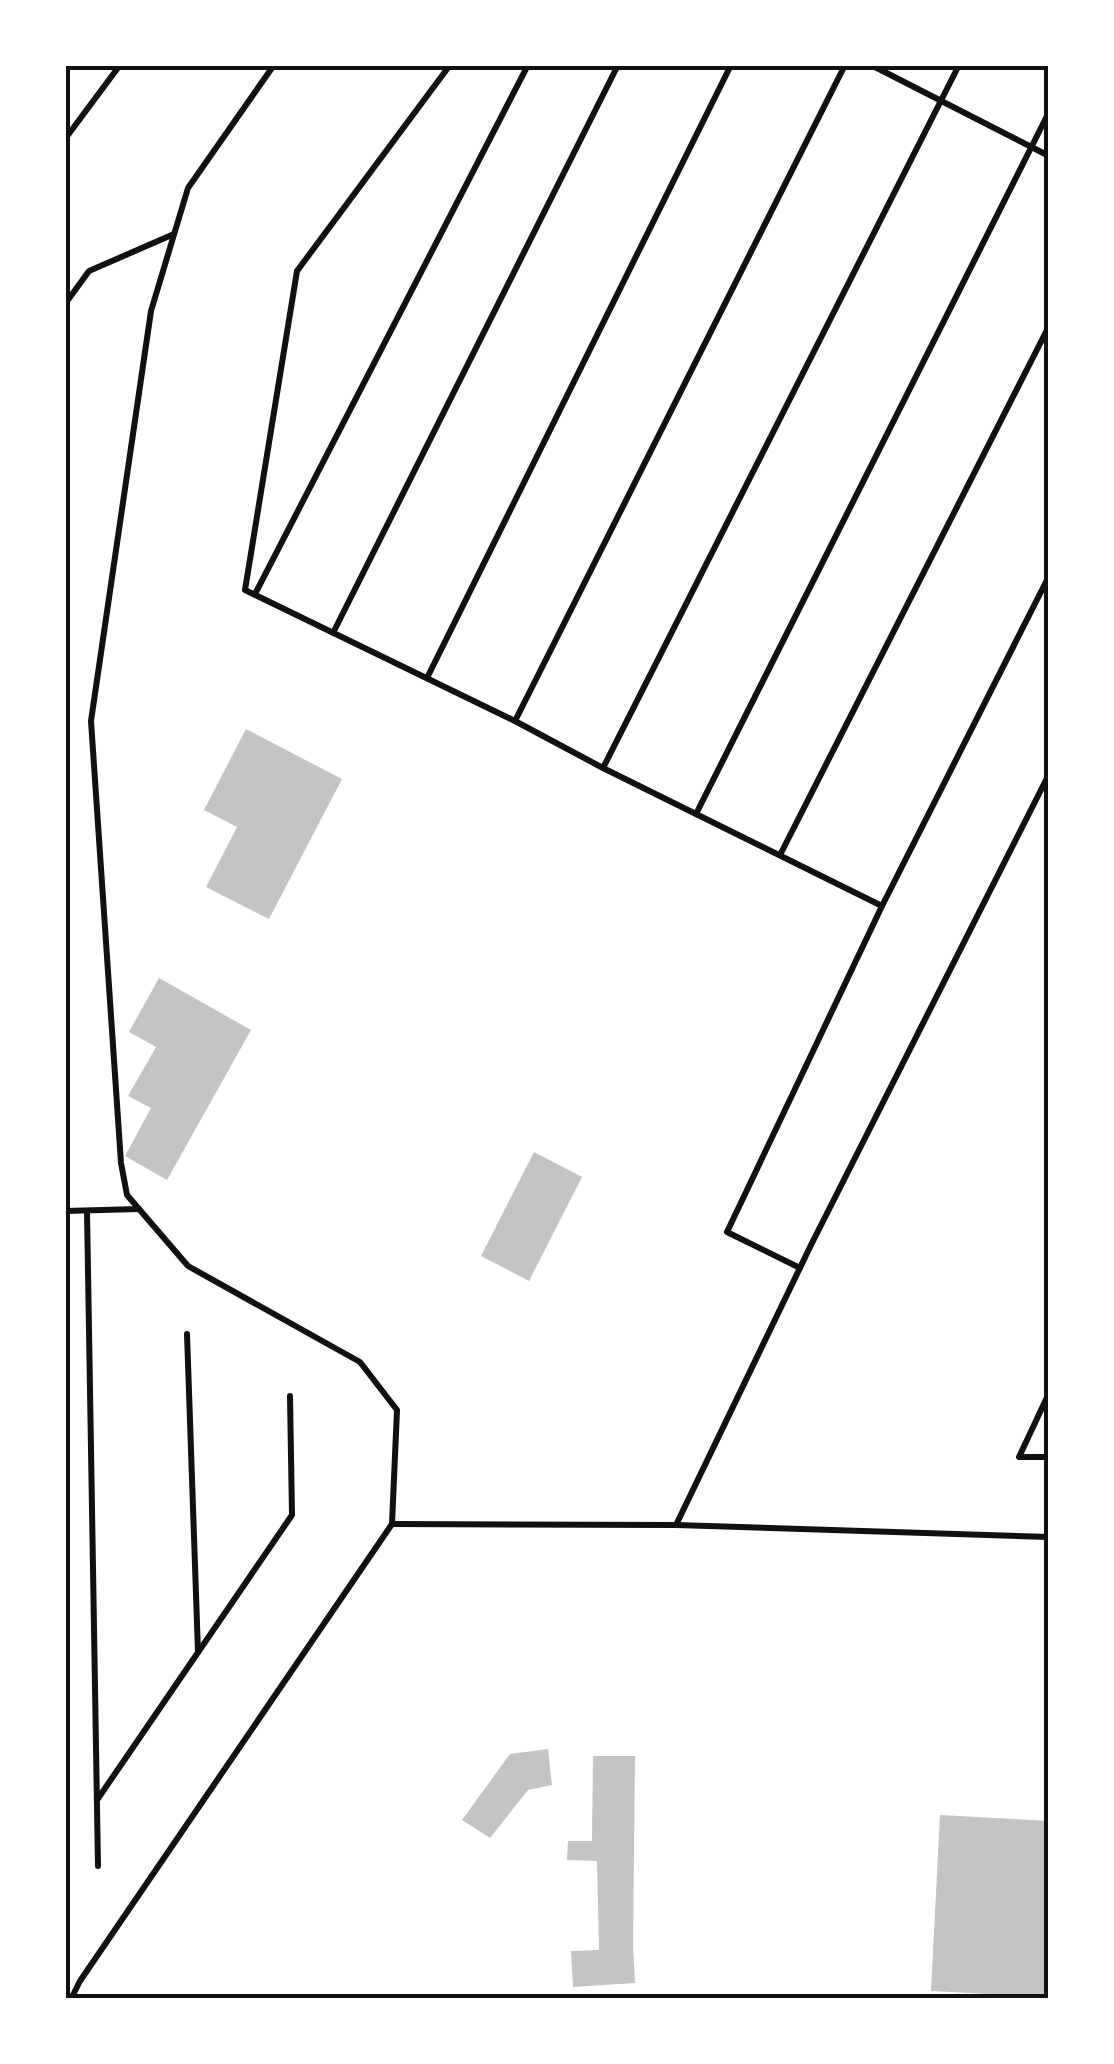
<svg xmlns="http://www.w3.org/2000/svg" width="1114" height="2064" font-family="Lato,sans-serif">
<rect width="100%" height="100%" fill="#fff"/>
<g fill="#c4c4c4">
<path d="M 246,729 L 342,779 L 269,919 L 206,887 L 237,827 L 204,810 Z"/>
<path d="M 159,978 L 251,1030 L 167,1180 L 125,1156 L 151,1108 L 128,1096 L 156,1047 L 129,1032 Z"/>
<path d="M 534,1152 L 582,1177 L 529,1281 L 481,1256 Z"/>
<path d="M 548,1749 L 552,1785 L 528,1790 L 490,1838 L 462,1820 L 510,1754 Z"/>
<path d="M 593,1756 L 635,1756 L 633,1948 L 635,1983 L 573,1987 L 571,1951 L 599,1950 L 597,1861 L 567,1860 L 568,1841 L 592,1841 Z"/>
<path d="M 940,1815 L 1049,1821 L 1049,1997 L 931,1991 Z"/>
</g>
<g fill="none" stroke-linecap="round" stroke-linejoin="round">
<g stroke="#111" stroke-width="6">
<path d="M 450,65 L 297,271 L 245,590 L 515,721 L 603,768 L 882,906"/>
<path d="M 871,65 L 1049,156"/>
<path d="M 65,139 L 120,65"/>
<path d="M 65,304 L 89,271 L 174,234"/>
<path d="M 255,594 L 528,65"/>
<path d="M 333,633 L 618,65"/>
<path d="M 427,678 L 731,65"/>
<path d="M 515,721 L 845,65"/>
<path d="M 603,768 L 959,65"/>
<path d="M 696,814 L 1049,112"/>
<path d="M 780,855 L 1049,326"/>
<path d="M 65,1211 L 139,1209"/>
<path d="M 87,1211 L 98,1866"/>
<path d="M 800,1268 L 727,1232 L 882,906 L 1049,576"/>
<path d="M 187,1334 L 198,1652"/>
<path d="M 1049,1393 L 1019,1457 L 1049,1457"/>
<path d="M 392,1524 L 676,1525 L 1049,1537"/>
<path d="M 676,1525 L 811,1245 L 1049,774"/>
<path d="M 97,1800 L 292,1515 L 290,1396"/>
<path d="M 71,1999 L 80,1981 L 392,1524 L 397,1410 L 360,1362 L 188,1266 L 127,1195 L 121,1163 L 91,721 L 151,311 L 188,188 L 274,65"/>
</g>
</g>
<rect width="1114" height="2064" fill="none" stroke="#ffffff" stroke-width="135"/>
<rect x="68" y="68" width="978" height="1928" fill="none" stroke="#111" stroke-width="4"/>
</svg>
